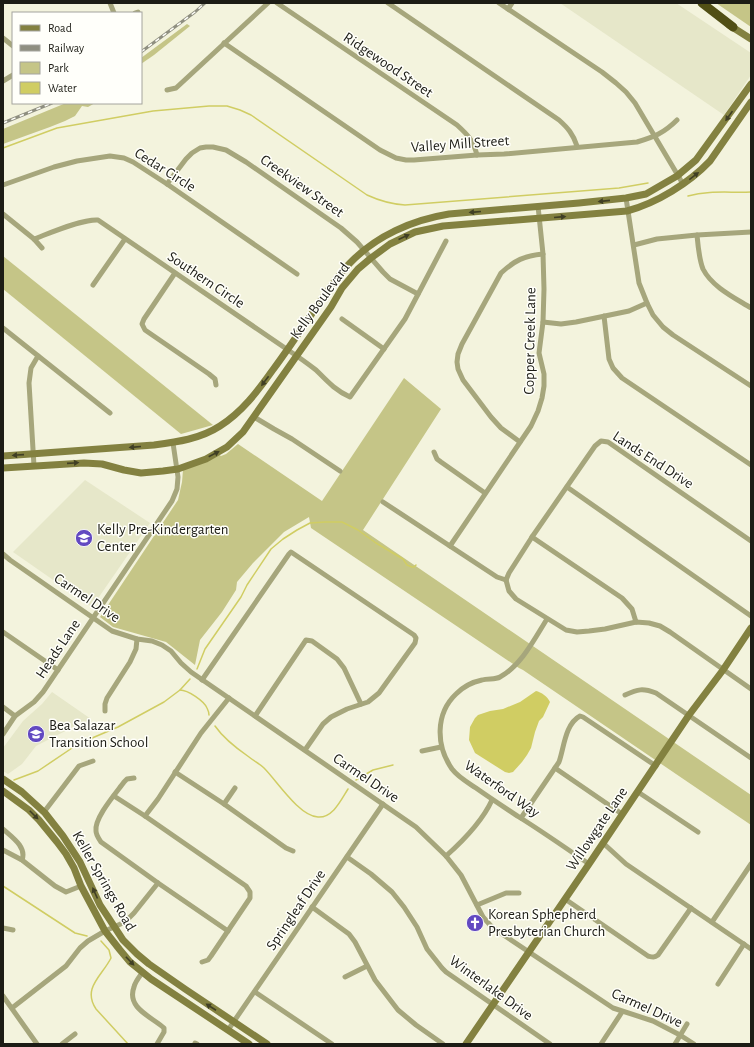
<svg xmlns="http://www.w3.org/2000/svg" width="754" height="1047" font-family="'Alegreya Sans',sans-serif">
<rect width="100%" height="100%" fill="#f3f3dd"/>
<g fill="#e6e7c9">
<path d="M 560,3 L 676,3 L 751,53 L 751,75 L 724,115 Z"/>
<path d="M 85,480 L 150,523 L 92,607 L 13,552 Z"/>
<path d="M 52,692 L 91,719 L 81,723 L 36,746 L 22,764 L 8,774 L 3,771 L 3,748 L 23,721 L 42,704 Z"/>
</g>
<g fill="#c5c587">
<path d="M 716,3 L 751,3 L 751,27 Z"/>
<path d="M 187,24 L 190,26 L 154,55 L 141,64 L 141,58 Z"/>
<path d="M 66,103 L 95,103 L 88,107 L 82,106 L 75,116 L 65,121 L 50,127 L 3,144 L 3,129 Z"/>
<path d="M 3,256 L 213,425 L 181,434 L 3,289 Z"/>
<path d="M 404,378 L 441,409 L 363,530 L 751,795 L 751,825 L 523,670 L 519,668 L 311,528 L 309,517 L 284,532 L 253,563 L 237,582 L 236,590 L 222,612 L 200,640 L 195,665 L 166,642 L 113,627 L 100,617 L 178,500 L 182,482 L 183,470 L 218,454 L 221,456 L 226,454 L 238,444 L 322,501 Z"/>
</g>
<path fill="#d0cd63" d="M 536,691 C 541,692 548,697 550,702 L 543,717 L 539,721 L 535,732 L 531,748 L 527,755 L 522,762 L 513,772 L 509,773 L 505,772 L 475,753 L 469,740 L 470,727 L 475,718 L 478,715 L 490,711 L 503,709 L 520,702 Z"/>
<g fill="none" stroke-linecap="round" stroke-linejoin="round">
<g stroke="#d0cd63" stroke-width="1.5">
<path d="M 3,148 L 57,128 L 153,111 L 209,106 L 227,106 L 240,110 L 251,115 L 367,195 C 380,201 390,204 405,205 L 619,188 L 648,183"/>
<path d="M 688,196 C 709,190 730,193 751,192"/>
<path d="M 197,669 L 205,649 L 241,597 L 247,585 L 271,549 L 283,539 L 297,530 L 310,523 L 325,522 L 342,522 L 358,530 L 376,543 L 403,559 L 407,565 L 412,567 L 414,567 L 416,565"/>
<path d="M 180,690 C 188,690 204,701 207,708 C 208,710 209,712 209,715"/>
<path d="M 215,726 C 224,739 236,748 249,757 C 254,761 260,764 264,768 C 277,781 299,816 318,817 C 333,818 341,800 348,789"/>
<path d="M 14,780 L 38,771 L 78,744 L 118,727 L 164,702 L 180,690 L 190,679"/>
<path d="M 356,780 L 373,770 L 393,765"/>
<path d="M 3,886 L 75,933 L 87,936"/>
<path d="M 101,941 L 109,950 L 111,958 C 102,976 82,988 96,1009 L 128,1044"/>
</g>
<g stroke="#a6a67c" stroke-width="5">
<path d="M 110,3 L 114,13"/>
<path d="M 277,3 L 457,125 C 468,135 473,140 477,155"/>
<path d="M 388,3 L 559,120 C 568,128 573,134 577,146"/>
<path d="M 499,3 L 602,72 L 616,83 L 626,92 L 635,103 L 683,184"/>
<path d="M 508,9 L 512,3"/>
<path d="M 135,13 L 138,12"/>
<path d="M 3,38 L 13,46"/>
<path d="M 224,43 L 380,150 L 396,158 L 406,160 L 414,160 L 477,155 L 504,154 L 637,142 C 654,137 664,133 677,120"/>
<path d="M 3,81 L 13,75"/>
<path d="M 167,90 L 176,88 L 268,3"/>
<path d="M 167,184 L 186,159 L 192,153 L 200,148 L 206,147 L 213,147 L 226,150 L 246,162 L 341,228 L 357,242 L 383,272 L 390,279 L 418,294"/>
<path d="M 3,185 L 54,167 L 77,161 L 110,156 L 124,158 L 133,162 L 167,184 L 297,274"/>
<path d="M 626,198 L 639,283 L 647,303 L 653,315 L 663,327 L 673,335 L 751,386"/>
<path d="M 3,214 L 34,239 L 42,248"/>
<path d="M 697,235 C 698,246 699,259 703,269 C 712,287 735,298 751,308"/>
<path d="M 34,239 C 50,233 82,219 98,220 L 288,350 C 297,356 307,363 316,370 C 328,382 335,390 350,397 L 405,319 L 446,241"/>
<path d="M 634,245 L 657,239 L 697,235 L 751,232"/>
<path d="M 175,273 L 144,319 L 142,324 L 145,330 L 209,374 L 215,379 L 216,385"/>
<path d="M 93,285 L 125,239"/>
<path d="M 604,316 L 609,359 L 613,368 L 622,378 L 751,465"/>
<path d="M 342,319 L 384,349"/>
<path d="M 543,322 L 561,324 L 576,322 L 629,311 L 647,303"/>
<path d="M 3,328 L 110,413"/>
<path d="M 254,417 L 274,429 L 292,439 L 340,471"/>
<path d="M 520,442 L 501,428 L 491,417 L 463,380 L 458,369 L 457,362 L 458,354 L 462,344 L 501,273 C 515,260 524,256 543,254"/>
<path d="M 434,452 L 437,459 L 441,462 L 485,493"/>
<path d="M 34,466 L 29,383 L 31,368 L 38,356"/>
<path d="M 567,487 L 751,616"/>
<path d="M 383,502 L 497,577 L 506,580"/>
<path d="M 532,537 L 622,598 L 632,609 L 636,622"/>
<path d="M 450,546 L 531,426 L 538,411 L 542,398 L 544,386 L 544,374 L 539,353 L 543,322 L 544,289 L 543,254 L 538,206"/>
<path d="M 3,554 L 10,560 L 112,631 L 137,639 L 152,641 L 162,645 L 171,651 L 181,663 L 191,672 L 416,827 L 446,856 L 461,875 L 483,917 L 491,926 L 499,932 L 613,1008 L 653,1021 L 680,1035 L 694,1044"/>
<path d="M 506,580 L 509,573 L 532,537 L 595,446 L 601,441 L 608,442 L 751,541"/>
<path d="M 506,580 L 509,591 L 516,599 L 566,630 L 577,632 L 589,631 L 605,629 L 636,622 L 649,623 L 660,626 L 670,632 L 751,689"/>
<path d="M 547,619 C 535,638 521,666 500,677 C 495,680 488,678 482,680 C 472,682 463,687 456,694 C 435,714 436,746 452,769 C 458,777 467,782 476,788 C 490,798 504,807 519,817 C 543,832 566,848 589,864"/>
<path d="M 3,632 L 58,670"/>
<path d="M 202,680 L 289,554 L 291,552 L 414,635 L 416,638 L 415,643 L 379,693 L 368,702 L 347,709 L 331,717 L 323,724 L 305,750"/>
<path d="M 625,695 C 638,689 643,688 656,693 L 751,758"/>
<path d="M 3,707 L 15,716"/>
<path d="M 105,711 L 105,704 L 107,698 L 130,662 L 136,649 L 137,639"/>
<path d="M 255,716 L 306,640 L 312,641 L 337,659 L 344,668 L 361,704"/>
<path d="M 3,734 L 15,716 L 34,702 L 43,692 L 172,501 L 177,489 L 178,477 L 173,443"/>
<path d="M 422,751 L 441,747"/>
<path d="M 555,768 L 622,814"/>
<path d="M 175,772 L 224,804 L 286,848 L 293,851"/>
<path d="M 134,778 L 127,779 L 124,782 C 116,793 94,818 96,831 C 96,835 99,839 101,842 L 158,883 L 228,931"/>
<path d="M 638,792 L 698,832"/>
<path d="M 114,796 L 145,816 L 246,886 L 250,892 L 250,898 L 211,956 L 208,960 L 202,962"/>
<path d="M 224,804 L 235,788"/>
<path d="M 44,812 L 79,766 L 93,761"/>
<path d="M 145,816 L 158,799 L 201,733 L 229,698"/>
<path d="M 521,818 L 559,762 C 564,748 565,724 580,716 L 583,717 L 656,766"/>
<path d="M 3,829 C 12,837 27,847 22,860"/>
<path d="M 603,843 L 626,864 L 751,949"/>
<path d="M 3,850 L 22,860 L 55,886 L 66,892 L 81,886"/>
<path d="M 446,856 C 464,840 482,822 492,800"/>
<path d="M 347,857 L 371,874 L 392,892 L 404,907 L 417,927 L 427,949 L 442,968 L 446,972 L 550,1044"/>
<path d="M 565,899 L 648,956 C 652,957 654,958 658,955 L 691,908"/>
<path d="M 477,905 L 506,893 L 519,893"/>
<path d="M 312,907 L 349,934 L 355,942 L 375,980 L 398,1010 L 416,1025 L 443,1044"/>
<path d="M 712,922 L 751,864"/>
<path d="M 3,928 L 13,930"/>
<path d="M 142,973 C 139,977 135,982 134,987 C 126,1008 152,1017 164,1028 L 164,1032 L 157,1044"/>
<path d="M 345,977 L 367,966"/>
<path d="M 718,984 L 744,944"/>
<path d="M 255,992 L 332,1044"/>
<path d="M 3,996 L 37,1044"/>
<path d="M 12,1008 L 66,966 L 80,948 L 88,941 L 105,931 L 125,922 L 134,913 L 158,883"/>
<path d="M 228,1030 L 383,804"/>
<path d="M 195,1043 L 197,1044"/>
<path d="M 62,1044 L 75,1034"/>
<path d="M 601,1044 L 622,1012"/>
<path d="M 675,1044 L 687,1024"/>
</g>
<g stroke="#838140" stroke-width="7">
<path d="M 729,25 L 751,39"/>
<path d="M 3,456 L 154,445 C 177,442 200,439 220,426 C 242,412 257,392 272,371 C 287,351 301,330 315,309 C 326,293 337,276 350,263 C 376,236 412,220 449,214 L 579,203 L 626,198 L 646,194 L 677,176 L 696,160 L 751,84"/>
<path d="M 3,468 L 84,463 L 102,464 L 124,470 L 141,473 L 163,471 L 178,469 L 206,459 L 227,447 L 243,432 L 331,307 L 342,288 L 358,269 L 371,258 L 390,244 L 415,232 L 443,226 L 627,211 C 657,203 689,183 710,161 L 751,102"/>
<path d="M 3,779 L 22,792 L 45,813 L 63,836 L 80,862 L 100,905 L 108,917 L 123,940 L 137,954 L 149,964 L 185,989 L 267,1044"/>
<path d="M 3,791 L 29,810 L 39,820 L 57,842 L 66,854 L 74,868 L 81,886 L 105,931 L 120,950 L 130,962 L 151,979 L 249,1044"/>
<path d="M 466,1044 L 589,864 L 689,715 L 723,670 L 751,628"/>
</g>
<path stroke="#514f15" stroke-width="9" d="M 702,3 L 733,27"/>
<defs>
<g id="rail">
<path d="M 141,52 L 195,12 L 205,3"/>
<path d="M 3,123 L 52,103"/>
</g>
</defs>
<use href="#rail" stroke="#8f8f80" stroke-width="3"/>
<use href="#rail" stroke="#fffffa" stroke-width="1.5" stroke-dasharray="4.5" stroke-linecap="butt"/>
</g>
<defs><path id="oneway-solid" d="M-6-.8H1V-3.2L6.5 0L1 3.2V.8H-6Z"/></defs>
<g fill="#403f24">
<use href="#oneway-solid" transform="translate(729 116) rotate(125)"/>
<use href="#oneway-solid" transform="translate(694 176) rotate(-38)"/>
<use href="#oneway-solid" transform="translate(604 201) rotate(174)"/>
<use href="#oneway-solid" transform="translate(475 212) rotate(175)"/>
<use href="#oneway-solid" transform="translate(560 217) rotate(-5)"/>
<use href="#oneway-solid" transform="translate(404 237) rotate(-24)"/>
<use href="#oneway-solid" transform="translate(265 381) rotate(127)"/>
<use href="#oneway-solid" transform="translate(135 447) rotate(175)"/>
<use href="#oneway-solid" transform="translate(214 454) rotate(-27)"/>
<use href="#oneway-solid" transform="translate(18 455) rotate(176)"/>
<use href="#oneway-solid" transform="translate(73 463) rotate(-4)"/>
<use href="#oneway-solid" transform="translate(34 815) rotate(45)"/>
<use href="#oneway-solid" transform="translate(95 893) rotate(-114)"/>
<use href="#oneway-solid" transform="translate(130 961) rotate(46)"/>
<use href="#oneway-solid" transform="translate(211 1007) rotate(-147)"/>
</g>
<defs>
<symbol id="school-disc" viewBox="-11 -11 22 22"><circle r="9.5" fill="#6249c1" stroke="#fffffa"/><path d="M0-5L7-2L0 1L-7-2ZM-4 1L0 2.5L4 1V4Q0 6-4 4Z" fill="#fff"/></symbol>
<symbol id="church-disc" viewBox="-11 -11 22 22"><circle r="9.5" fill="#6249c1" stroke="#fffffa"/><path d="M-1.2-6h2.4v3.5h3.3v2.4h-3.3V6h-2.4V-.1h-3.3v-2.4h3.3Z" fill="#fff"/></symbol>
</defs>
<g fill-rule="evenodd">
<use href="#school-disc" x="74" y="528" width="20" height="20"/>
<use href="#school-disc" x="26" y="724" width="20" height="20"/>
<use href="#church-disc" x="465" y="913" width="20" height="20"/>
</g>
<g text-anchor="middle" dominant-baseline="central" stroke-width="3" stroke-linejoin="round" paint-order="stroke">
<g font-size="15" fill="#1c1c15" stroke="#fffffa">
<text transform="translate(388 65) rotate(34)">Ridgewood Street</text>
<text transform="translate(460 144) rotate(-4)">Valley Mill Street</text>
<text transform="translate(165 170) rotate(32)">Cedar Circle</text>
<text transform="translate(302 186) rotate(35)">Creekview Street</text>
<text transform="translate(206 280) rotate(34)">Southern Circle</text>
<text transform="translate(320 301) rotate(-54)">Kelly Boulevard</text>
<text transform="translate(530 341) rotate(-89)">Copper Creek Lane</text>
<text transform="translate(653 460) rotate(33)">Lands End Drive</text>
<text transform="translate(87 598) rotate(34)">Carmel Drive</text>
<text transform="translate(58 649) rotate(-56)">Heads Lane</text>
<text transform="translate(366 778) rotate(34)">Carmel Drive</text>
<text transform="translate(502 789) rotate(35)">Waterford Way</text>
<text transform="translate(597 829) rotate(-56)">Willowgate Lane</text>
<text transform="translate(104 881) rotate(60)">Keller Springs Road</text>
<text transform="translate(296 910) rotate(-56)">Springleaf Drive</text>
<text transform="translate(491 988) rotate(36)">Winterlake Drive</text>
<text transform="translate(647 1008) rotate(24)">Carmel Drive</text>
</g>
<g font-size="15" fill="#1c1c15" stroke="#fffffa" text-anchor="start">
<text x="97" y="529">Kelly Pre-Kindergarten<tspan x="97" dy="17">Center</tspan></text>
<text x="49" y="725">Bea Salazar<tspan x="49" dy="17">Transition School</tspan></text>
<text x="488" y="914">Korean Sphepherd<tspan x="488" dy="17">Presbyterian Church</tspan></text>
</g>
</g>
<rect width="754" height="1047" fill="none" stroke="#1c1c15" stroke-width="8"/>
<rect x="12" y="12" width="130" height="92" fill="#fffffa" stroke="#a4a49e"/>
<rect x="20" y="25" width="20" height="6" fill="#838140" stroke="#a4a49e"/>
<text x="48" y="32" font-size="12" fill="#1c1c15">Road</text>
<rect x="20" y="45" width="20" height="6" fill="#8f8f80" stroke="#a4a49e"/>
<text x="48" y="52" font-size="12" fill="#1c1c15">Railway</text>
<rect x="20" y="62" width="20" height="12" fill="#c5c587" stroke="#a4a49e"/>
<text x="48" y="72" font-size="12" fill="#1c1c15">Park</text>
<rect x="20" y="82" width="20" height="12" fill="#d0cd63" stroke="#a4a49e"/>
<text x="48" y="92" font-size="12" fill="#1c1c15">Water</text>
</svg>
